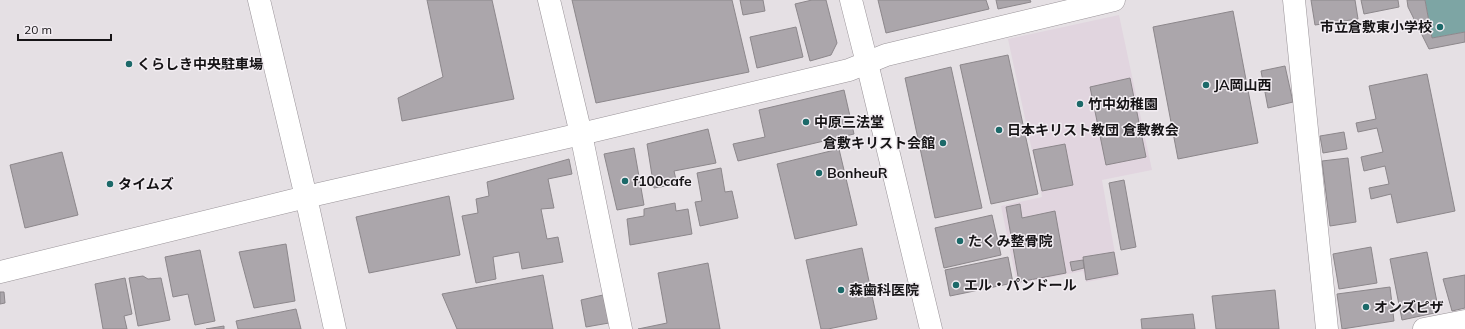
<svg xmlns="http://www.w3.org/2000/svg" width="1465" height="329" font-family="Mulish,'Noto Sans JP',sans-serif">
<rect width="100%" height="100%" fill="#e5e0e4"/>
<path fill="#e1d5df" d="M 1119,15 L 1152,170 L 1102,180 L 1119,276 L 1086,282 L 1083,271 L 1017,284 L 1001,206 L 1042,197 L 1008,39 Z"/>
<path fill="#7da5a4" d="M 1425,0 L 1465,0 L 1465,32 L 1432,38 Z"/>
<g fill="#aba6ab" stroke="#8c878b">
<path d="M 427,0 L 492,0 L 514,99 L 402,121 L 398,98 L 443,77 Z"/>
<path d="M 572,0 L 732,0 L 749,72 L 596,103 Z"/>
<path d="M 740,0 L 763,0 L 765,11 L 743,15 Z"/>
<path d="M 812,0 L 826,0 L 837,43 L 831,55 L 810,61 L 795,4 Z"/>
<path d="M 878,0 L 986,0 L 989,9 L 886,33 Z"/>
<path d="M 996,0 L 1030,0 L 1031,2 L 998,9 Z"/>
<path d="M 1311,0 L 1355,0 L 1358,19 L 1315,25 Z"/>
<path d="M 1361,0 L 1398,0 L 1399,7 L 1364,14 Z"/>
<path d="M 1407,0 L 1425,0 L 1432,38 L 1465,32 L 1465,42 L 1429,49 L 1408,7 Z"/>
<path d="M 1233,11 L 1258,143 L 1178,159 L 1153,27 Z"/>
<path d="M 796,27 L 803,57 L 757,68 L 750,37 Z"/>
<path d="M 1008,55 L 1038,194 L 991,204 L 960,65 Z"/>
<path d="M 1285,66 L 1293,102 L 1268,108 L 1261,71 Z"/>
<path d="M 951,67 L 982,208 L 935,218 L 905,78 Z"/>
<path d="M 1427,74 L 1455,211 L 1397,223 L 1391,194 L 1371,199 L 1369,188 L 1389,184 L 1385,166 L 1364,171 L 1361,157 L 1383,152 L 1377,128 L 1358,132 L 1356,123 L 1376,119 L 1369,86 Z"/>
<path d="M 1130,78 L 1146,157 L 1106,165 L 1090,87 Z"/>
<path d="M 844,90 L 854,134 L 738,161 L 733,144 L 765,137 L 759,110 Z"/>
<path d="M 708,129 L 716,163 L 674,171 L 677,184 L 654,188 L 647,144 Z"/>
<path d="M 1344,132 L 1347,149 L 1323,153 L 1320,136 Z"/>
<path d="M 1065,144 L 1073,185 L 1042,191 L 1033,150 Z"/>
<path d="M 634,148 L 644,205 L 617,210 L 604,154 Z"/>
<path d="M 839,149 L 857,225 L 795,239 L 777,164 Z"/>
<path d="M 62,152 L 78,215 L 25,228 L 10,165 Z"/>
<path d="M 1348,158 L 1356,222 L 1330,226 L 1322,161 Z"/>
<path d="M 569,159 L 572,174 L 548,179 L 554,208 L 541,209 L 547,239 L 558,237 L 563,262 L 522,269 L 519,252 L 493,257 L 496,279 L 476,283 L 462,216 L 478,213 L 476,199 L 489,196 L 487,182 Z"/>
<path d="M 721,168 L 725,192 L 732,191 L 738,218 L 700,226 L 695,202 L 702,201 L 697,173 Z"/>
<path d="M 1124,180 L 1136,247 L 1121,250 L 1109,183 Z"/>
<path d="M 449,196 L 460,255 L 369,273 L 356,217 Z"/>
<path d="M 675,203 L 676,211 L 688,209 L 692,234 L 630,245 L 627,219 L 644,216 L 644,209 Z"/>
<path d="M 1020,204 L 1022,218 L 1055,211 L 1066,273 L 1019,282 L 1006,207 Z"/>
<path d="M 992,215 L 1001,255 L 944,268 L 935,228 Z"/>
<path d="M 286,244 L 295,301 L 254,308 L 239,252 Z"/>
<path d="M 1371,247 L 1377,283 L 1339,289 L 1333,254 Z"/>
<path d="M 862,248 L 877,319 L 828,329 L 821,329 L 806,260 Z"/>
<path d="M 200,250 L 215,321 L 195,325 L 188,294 L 173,297 L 165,257 Z"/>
<path d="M 1114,252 L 1118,274 L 1086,280 L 1083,257 Z"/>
<path d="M 1427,252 L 1439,312 L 1402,320 L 1390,259 Z"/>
<path d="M 1008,257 L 1013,283 L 950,296 L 945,270 Z"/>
<path d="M 1083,260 L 1084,268 L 1072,271 L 1070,262 Z"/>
<path d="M 708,263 L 720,329 L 638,329 L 667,323 L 658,273 Z"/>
<path d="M 543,275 L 553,329 L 457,329 L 442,294 Z"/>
<path d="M 1465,275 L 1465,308 L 1452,311 L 1443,279 Z"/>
<path d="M 143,276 L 148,279 L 161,278 L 170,320 L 138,326 L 129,278 Z"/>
<path d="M 125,278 L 132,314 L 124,316 L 127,329 L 103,329 L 95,284 Z"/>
<path d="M 1390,287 L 1394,321 L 1342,329 L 1337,294 Z"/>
<path d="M 1275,290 L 1279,329 L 1216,329 L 1212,296 Z"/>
<path d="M 0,292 L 4,292 L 5,303 L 0,304 Z"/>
<path d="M 603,295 L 609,323 L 586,327 L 581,300 Z"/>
<path d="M 296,309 L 301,329 L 238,329 L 236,321 Z"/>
<path d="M 1193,314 L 1195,329 L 1142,329 L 1141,319 Z"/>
<path d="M 224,326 L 224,329 L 206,329 Z"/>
</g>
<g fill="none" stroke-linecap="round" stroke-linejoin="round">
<defs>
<g id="minor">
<path d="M 549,0 L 581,134 L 621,329"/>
<path d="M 1294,0 L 1327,329"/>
<path d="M 867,63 L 931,329"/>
<path d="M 335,329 L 306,197 L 581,134 L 849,70 L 886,55 L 1114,0"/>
<path d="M 1424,329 L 1465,321"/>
</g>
<g id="tertiary">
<path d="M 851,0 L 867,63"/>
<path d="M 0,272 L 306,197 L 259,0"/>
</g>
</defs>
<use href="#minor" stroke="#9a9499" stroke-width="23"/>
<use href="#tertiary" stroke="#9a9499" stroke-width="23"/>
<use href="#minor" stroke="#fff" stroke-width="22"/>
<use href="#tertiary" stroke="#fff" stroke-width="22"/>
</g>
<g fill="#1c6969" stroke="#f2edf2" stroke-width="1.5">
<circle cx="1440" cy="27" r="4"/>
<circle cx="129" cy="64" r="4"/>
<circle cx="1206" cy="85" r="4"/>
<circle cx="1080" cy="104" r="4"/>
<circle cx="806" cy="122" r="4"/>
<circle cx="999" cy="130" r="4"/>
<circle cx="943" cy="143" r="4"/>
<circle cx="819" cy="173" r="4"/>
<circle cx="625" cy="181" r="4"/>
<circle cx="110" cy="184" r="4"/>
<circle cx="960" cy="241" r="4"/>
<circle cx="956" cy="285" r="4"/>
<circle cx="841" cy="290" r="4"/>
<circle cx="1366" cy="307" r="4"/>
</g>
<g text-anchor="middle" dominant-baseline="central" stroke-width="3" stroke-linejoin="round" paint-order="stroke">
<g font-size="14" font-weight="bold" fill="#161416" stroke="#f2edf2" text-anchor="start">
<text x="1432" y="27" text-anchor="end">市立倉敷東小学校</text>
<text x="137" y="64">くらしき中央駐車場</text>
<text x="1214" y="85">JA岡山西</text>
<text x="1088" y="104">竹中幼稚園</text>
<text x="814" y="122">中原三法堂</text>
<text x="1007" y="130">日本キリスト教団 倉敷教会</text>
<text x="935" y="143" text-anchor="end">倉敷キリスト会館</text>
<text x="827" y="173">BonheuR</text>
<text x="633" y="181">f100cafe</text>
<text x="118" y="184">タイムズ</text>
<text x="968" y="241">たくみ整骨院</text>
<text x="964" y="285">エル・パンドール</text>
<text x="849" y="290">森歯科医院</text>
<text x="1374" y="307">オンズピザ</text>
</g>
</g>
<path d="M18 34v6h93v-6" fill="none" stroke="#161416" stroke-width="2"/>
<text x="24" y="34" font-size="12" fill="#161416" stroke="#f2edf2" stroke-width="3" paint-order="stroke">20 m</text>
</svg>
